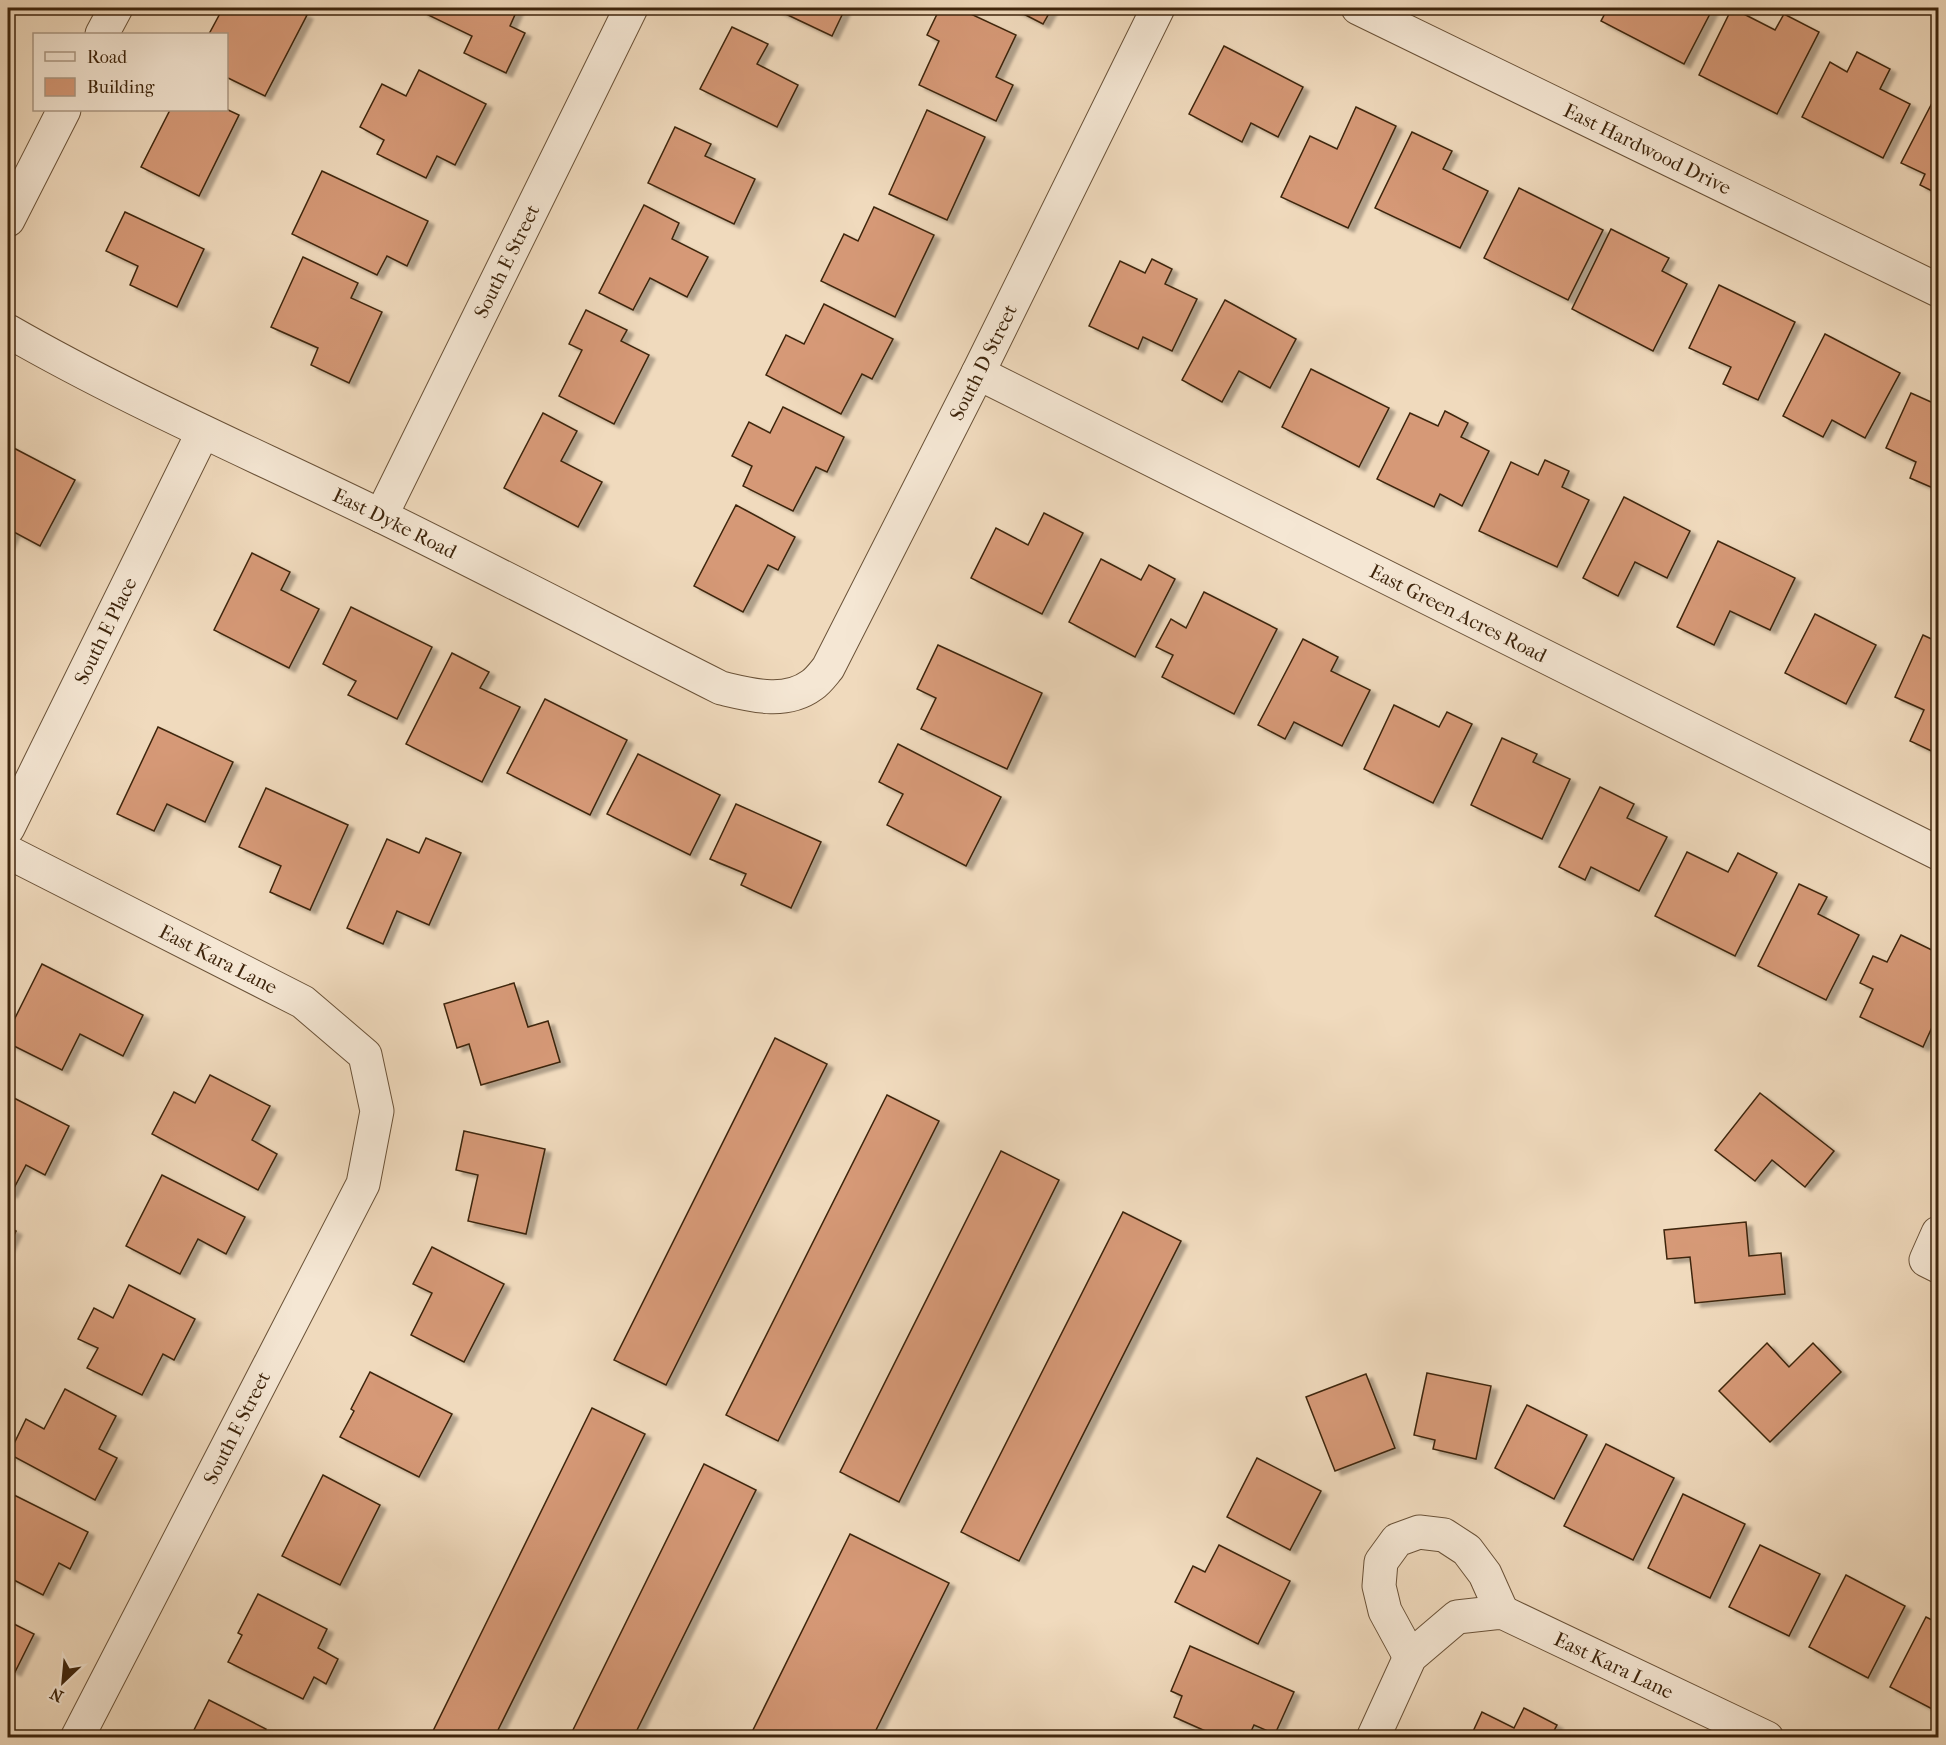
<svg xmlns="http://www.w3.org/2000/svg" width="1946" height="1745" font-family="'IM FELL French Canon',serif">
<defs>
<filter id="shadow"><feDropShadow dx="6" dy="4" stdDeviation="1.5" flood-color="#0004"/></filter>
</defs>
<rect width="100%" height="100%" fill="#f0dabd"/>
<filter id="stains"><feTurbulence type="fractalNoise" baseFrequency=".00333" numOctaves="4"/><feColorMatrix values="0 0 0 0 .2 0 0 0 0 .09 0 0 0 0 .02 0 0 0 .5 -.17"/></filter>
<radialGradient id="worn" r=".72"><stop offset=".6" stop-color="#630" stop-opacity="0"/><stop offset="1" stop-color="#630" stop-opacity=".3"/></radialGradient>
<g fill="#d69977" stroke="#3e250c" stroke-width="1.5" filter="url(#shadow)">
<path d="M 223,8 L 292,8 L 307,15 L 265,96 L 226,77 L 226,34 L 209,34 Z"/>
<path d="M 424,8 L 518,8 L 510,26 L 525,33 L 506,73 L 464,53 L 472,36 L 422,12 Z"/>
<path d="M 773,8 L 837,8 L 844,11 L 832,36 Z"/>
<path d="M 940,8 L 958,8 L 1016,35 L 996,77 L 1013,85 L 996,121 L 919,85 L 939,41 L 927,35 Z"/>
<path d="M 1012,8 L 1052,8 L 1043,24 Z"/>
<path d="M 1608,8 L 1713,8 L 1684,64 L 1601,21 Z"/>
<path d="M 1732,8 L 1775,30 L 1784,14 L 1819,32 L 1777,114 L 1699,75 Z"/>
<path d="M 732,27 L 768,44 L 757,64 L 798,85 L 777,127 L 700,89 Z"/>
<path d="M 1224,46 L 1303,87 L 1278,137 L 1251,123 L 1242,142 L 1189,114 Z"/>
<path d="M 1857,52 L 1890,69 L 1880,89 L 1910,104 L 1883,158 L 1802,117 L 1830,62 L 1847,72 Z"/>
<path d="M 419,70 L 486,104 L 455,165 L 437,156 L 426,178 L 377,154 L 384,140 L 360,127 L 382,84 L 406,96 Z"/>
<path d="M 1932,103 L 1938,107 L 1938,194 L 1920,185 L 1925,174 L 1901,163 Z"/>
<path d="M 1356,107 L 1396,126 L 1348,228 L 1281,197 L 1310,136 L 1337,149 Z"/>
<path d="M 226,109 L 239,115 L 199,196 L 141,167 L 170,110 Z"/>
<path d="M 927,110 L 985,137 L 947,220 L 889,194 Z"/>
<path d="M 675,127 L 711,144 L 705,156 L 755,179 L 734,224 L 648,183 Z"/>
<path d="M 1412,132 L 1452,151 L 1443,169 L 1488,191 L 1460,248 L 1375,208 Z"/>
<path d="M 322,171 L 428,221 L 407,266 L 387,256 L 377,275 L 292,234 Z"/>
<path d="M 1519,188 L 1603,230 L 1568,300 L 1484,258 Z"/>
<path d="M 644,205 L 679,223 L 672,239 L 708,257 L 687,297 L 650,278 L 633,310 L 599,293 Z"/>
<path d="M 874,207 L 934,235 L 895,317 L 821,281 L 844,234 L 858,241 Z"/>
<path d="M 125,212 L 204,249 L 177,307 L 130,285 L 138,266 L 106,251 Z"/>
<path d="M 1611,229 L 1669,258 L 1662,271 L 1687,284 L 1653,351 L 1572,309 Z"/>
<path d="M 303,257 L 358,283 L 351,298 L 382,312 L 349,383 L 311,365 L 318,348 L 271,327 Z"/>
<path d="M 1152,259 L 1172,269 L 1165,284 L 1197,299 L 1172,351 L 1143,337 L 1138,349 L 1089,326 L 1120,261 L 1145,273 Z"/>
<path d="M 1719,285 L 1795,322 L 1758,400 L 1723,384 L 1731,367 L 1689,348 Z"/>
<path d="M 1225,300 L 1296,339 L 1270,388 L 1239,371 L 1222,402 L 1182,380 Z"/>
<path d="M 824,304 L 893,339 L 872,379 L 862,374 L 841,414 L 766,375 L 786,335 L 804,344 Z"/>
<path d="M 586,310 L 627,330 L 621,341 L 649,355 L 614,424 L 559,396 L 582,350 L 569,344 Z"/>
<path d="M 1825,334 L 1900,373 L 1865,438 L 1832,420 L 1823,437 L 1783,416 Z"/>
<path d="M 1311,369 L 1389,408 L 1359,467 L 1282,427 Z"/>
<path d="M 1937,391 L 1938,392 L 1938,476 L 1933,488 L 1910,478 L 1916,462 L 1886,448 L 1911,393 L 1931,402 Z"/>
<path d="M 783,407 L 844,437 L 827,472 L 816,467 L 793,511 L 743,486 L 752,466 L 732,456 L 749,422 L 770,433 Z"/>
<path d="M 1445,411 L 1468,423 L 1461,437 L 1489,451 L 1462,506 L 1440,494 L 1434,507 L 1377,479 L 1410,413 L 1438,426 Z"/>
<path d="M 543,413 L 577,431 L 561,461 L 602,482 L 578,527 L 504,488 Z"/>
<path d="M 8,445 L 75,480 L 40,546 L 14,532 L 8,545 Z"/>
<path d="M 1545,460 L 1569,471 L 1562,487 L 1589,500 L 1557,567 L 1479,531 L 1511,462 L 1538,475 Z"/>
<path d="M 1624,497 L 1690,531 L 1667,578 L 1635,562 L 1618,596 L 1583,578 Z"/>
<path d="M 736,505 L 795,537 L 778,570 L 768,565 L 743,612 L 694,586 Z"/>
<path d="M 1044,513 L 1083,533 L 1042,614 L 971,578 L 996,528 L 1028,545 Z"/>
<path d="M 1718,541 L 1795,578 L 1770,630 L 1730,611 L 1714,645 L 1677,627 Z"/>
<path d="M 252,553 L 290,572 L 281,590 L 319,609 L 289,668 L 214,630 Z"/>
<path d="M 1101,559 L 1141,580 L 1149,565 L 1175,579 L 1135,657 L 1069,622 Z"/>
<path d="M 1204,592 L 1277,629 L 1234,714 L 1162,677 L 1173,655 L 1156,647 L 1171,619 L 1186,628 Z"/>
<path d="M 351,607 L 432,647 L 397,719 L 348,695 L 356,681 L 323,664 Z"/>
<path d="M 1815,614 L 1876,645 L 1846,704 L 1785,673 Z"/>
<path d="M 1923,635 L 1938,642 L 1938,754 L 1910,741 L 1924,710 L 1895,697 Z"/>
<path d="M 1303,639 L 1338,657 L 1331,671 L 1370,690 L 1342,746 L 1294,722 L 1285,739 L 1258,725 Z"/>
<path d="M 938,645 L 1042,693 L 1007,769 L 921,729 L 936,698 L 917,689 Z"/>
<path d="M 452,653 L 489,672 L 480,688 L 520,707 L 482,782 L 406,744 Z"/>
<path d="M 545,699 L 627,740 L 590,815 L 507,773 Z"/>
<path d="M 1394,705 L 1439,727 L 1447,712 L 1472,724 L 1433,803 L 1364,769 Z"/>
<path d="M 158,727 L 233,762 L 205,822 L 167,804 L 154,831 L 117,814 Z"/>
<path d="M 1502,738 L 1537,754 L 1533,762 L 1570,779 L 1542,839 L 1471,805 Z"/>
<path d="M 898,744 L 1001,797 L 966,866 L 887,825 L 903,794 L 879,782 Z"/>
<path d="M 638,754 L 720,795 L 690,855 L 607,814 Z"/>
<path d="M 1600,787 L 1634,804 L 1627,818 L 1667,837 L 1639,891 L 1591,867 L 1585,880 L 1559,867 Z"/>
<path d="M 266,788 L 348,825 L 310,910 L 270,892 L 281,866 L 239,847 Z"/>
<path d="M 736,804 L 821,842 L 791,908 L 741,885 L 746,874 L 710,859 Z"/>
<path d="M 426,838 L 461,853 L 429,925 L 397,911 L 383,944 L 347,928 L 387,839 L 419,853 Z"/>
<path d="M 1687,852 L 1728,872 L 1738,853 L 1777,873 L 1735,956 L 1655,916 Z"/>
<path d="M 1799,884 L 1827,897 L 1818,914 L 1859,935 L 1826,1000 L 1758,966 Z"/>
<path d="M 1901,935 L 1938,953 L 1938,1014 L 1923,1047 L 1860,1017 L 1873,989 L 1860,983 L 1873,956 L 1887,962 Z"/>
<path d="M 42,964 L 143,1015 L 123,1056 L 80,1034 L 62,1070 L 8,1043 L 8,1032 Z"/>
<path d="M 514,983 L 528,1027 L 548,1021 L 560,1062 L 481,1085 L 469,1044 L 457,1048 L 444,1004 Z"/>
<path d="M 775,1038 L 827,1064 L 666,1385 L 614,1360 Z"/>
<path d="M 210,1075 L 270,1106 L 252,1140 L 277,1154 L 258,1190 L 152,1134 L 174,1092 L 195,1103 Z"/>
<path d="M 1760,1093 L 1834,1151 L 1805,1187 L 1772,1160 L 1755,1181 L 1715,1150 Z"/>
<path d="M 8,1095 L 69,1126 L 45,1175 L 26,1165 L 11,1194 L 8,1192 Z"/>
<path d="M 887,1095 L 939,1121 L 778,1441 L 726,1415 Z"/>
<path d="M 464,1131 L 545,1149 L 526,1234 L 468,1221 L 478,1175 L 456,1170 Z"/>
<path d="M 1001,1151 L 1059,1180 L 899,1502 L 840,1472 Z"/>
<path d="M 162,1175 L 245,1217 L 226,1254 L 198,1239 L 180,1274 L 126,1246 Z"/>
<path d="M 1123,1212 L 1181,1241 L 1019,1561 L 961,1532 Z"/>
<path d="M 1746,1222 L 1749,1256 L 1781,1253 L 1785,1294 L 1695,1303 L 1690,1257 L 1667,1259 L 1664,1230 Z"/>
<path d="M 8,1227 L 16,1231 L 8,1248 Z"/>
<path d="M 432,1247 L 504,1284 L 464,1362 L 411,1335 L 432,1293 L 413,1284 Z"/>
<path d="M 129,1285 L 195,1319 L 174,1360 L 163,1354 L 142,1395 L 87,1368 L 98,1348 L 78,1339 L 94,1308 L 113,1318 Z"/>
<path d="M 1767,1343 L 1789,1367 L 1813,1343 L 1841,1372 L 1770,1442 L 1719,1391 Z"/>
<path d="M 370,1372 L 452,1414 L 419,1477 L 340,1437 L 354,1411 L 351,1409 Z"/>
<path d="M 1427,1373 L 1491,1386 L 1476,1459 L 1433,1449 L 1435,1440 L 1414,1435 Z"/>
<path d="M 1366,1374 L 1395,1448 L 1335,1471 L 1306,1397 Z"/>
<path d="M 65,1389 L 116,1416 L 99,1449 L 117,1458 L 95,1500 L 9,1454 L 26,1419 L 44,1429 Z"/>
<path d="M 1527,1405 L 1587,1435 L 1554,1499 L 1495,1468 Z"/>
<path d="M 592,1408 L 645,1434 L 494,1738 L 446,1738 L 433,1731 Z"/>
<path d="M 1606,1444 L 1674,1478 L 1633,1560 L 1564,1526 Z"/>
<path d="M 1257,1458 L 1321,1491 L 1290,1550 L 1227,1517 Z"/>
<path d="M 704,1464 L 756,1490 L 633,1738 L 569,1738 Z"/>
<path d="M 323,1475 L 380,1505 L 340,1585 L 282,1556 Z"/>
<path d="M 8,1492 L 88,1532 L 70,1569 L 59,1563 L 43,1595 L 8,1577 Z"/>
<path d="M 1683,1494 L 1745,1524 L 1710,1598 L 1648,1568 Z"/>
<path d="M 850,1534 L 949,1583 L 872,1738 L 749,1738 Z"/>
<path d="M 1219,1545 L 1290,1581 L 1258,1644 L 1175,1602 L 1193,1566 L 1205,1572 Z"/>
<path d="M 1760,1545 L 1820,1574 L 1789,1636 L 1729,1607 Z"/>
<path d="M 1846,1575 L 1905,1606 L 1868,1678 L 1809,1647 Z"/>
<path d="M 258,1594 L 327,1629 L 318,1648 L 338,1659 L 326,1684 L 314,1677 L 303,1699 L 228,1662 L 242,1635 L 238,1633 Z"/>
<path d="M 1926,1617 L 1938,1623 L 1938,1712 L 1890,1687 Z"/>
<path d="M 8,1621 L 34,1634 L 15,1672 L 8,1668 Z"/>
<path d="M 1190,1646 L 1294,1692 L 1275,1734 L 1254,1725 L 1248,1738 L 1221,1738 L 1174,1717 L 1182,1696 L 1171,1691 Z"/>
<path d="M 209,1700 L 266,1729 L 262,1738 L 190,1738 Z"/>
<path d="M 1524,1708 L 1557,1725 L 1550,1738 L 1470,1738 L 1482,1712 L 1514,1728 Z"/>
</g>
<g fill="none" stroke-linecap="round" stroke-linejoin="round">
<defs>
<g id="minor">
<path id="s1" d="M 1358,8 L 1938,290"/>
<path d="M 102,34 L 116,8"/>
<path d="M 8,220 L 64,110"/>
<path id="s2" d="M 8,331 C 128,400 256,455 381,516 C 495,572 608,631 721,688 C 751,695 785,705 812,685 C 818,681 823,674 828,668 L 978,373 L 1158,8"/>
<path id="s3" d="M 978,373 L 1938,853"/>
<path id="s4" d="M 381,516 L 631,8"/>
<path id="s5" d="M 8,828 L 203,432"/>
<path id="s6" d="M 8,852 L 303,1002 L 365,1055 L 377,1111 L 363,1184 L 77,1738"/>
<path d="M 1938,1233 L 1926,1260 L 1938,1266"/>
<path d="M 1410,1657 L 1385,1611 L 1379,1586 L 1381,1562 L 1397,1540 L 1419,1532 L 1444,1535 L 1467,1550 L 1485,1574 L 1502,1612"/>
<path id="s7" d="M 1373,1738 L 1410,1657 L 1457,1617 L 1502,1612 L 1767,1738"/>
</g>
</defs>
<use href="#minor" stroke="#6a5238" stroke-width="35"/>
<use href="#minor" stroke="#f5e7d4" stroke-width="33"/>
</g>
<g text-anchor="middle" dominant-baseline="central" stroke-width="5" stroke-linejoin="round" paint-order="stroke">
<g font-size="20" fill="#3e250c" stroke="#f5e7d4">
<text stroke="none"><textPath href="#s1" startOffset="322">East Hardwood Drive</textPath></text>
<text stroke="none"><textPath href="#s4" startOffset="284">South E Street</textPath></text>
<text stroke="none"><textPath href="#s2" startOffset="1258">South D Street</textPath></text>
<text stroke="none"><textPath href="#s2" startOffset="432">East Dyke Road</textPath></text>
<text stroke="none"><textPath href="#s3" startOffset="537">East Green Acres Road</textPath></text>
<text stroke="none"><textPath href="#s5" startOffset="220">South E Place</textPath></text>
<text stroke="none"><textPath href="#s6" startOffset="236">East Kara Lane</textPath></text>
<text transform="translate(237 1428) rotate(-63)">South E Street</text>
<text stroke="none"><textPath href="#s7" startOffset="320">East Kara Lane</textPath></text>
</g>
</g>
<rect width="1946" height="1745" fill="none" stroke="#f0dabd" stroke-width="30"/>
<rect x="9" y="9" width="1928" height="1727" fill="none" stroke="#3e250c" stroke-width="3"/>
<rect x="15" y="15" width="1916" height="1715" fill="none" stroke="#3e250c" stroke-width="1.5"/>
<rect x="33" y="33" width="195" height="78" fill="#f5e7d4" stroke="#ac9984" stroke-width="1.5"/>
<rect x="45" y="52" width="30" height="9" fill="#f5e7d4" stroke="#ac9984" stroke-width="1.5"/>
<text x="87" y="63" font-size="18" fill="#3e250c">Road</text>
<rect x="45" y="78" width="30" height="18" fill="#d69977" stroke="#ac9984" stroke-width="1.5"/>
<text x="87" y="93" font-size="18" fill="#3e250c">Building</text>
<g transform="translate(63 1682) rotate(206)" stroke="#f5e7d4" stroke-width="4.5" paint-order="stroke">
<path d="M0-4.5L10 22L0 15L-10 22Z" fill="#3e250c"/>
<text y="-9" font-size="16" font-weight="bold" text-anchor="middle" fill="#3e250c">N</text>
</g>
<rect width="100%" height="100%" filter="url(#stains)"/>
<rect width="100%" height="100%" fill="url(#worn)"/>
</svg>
